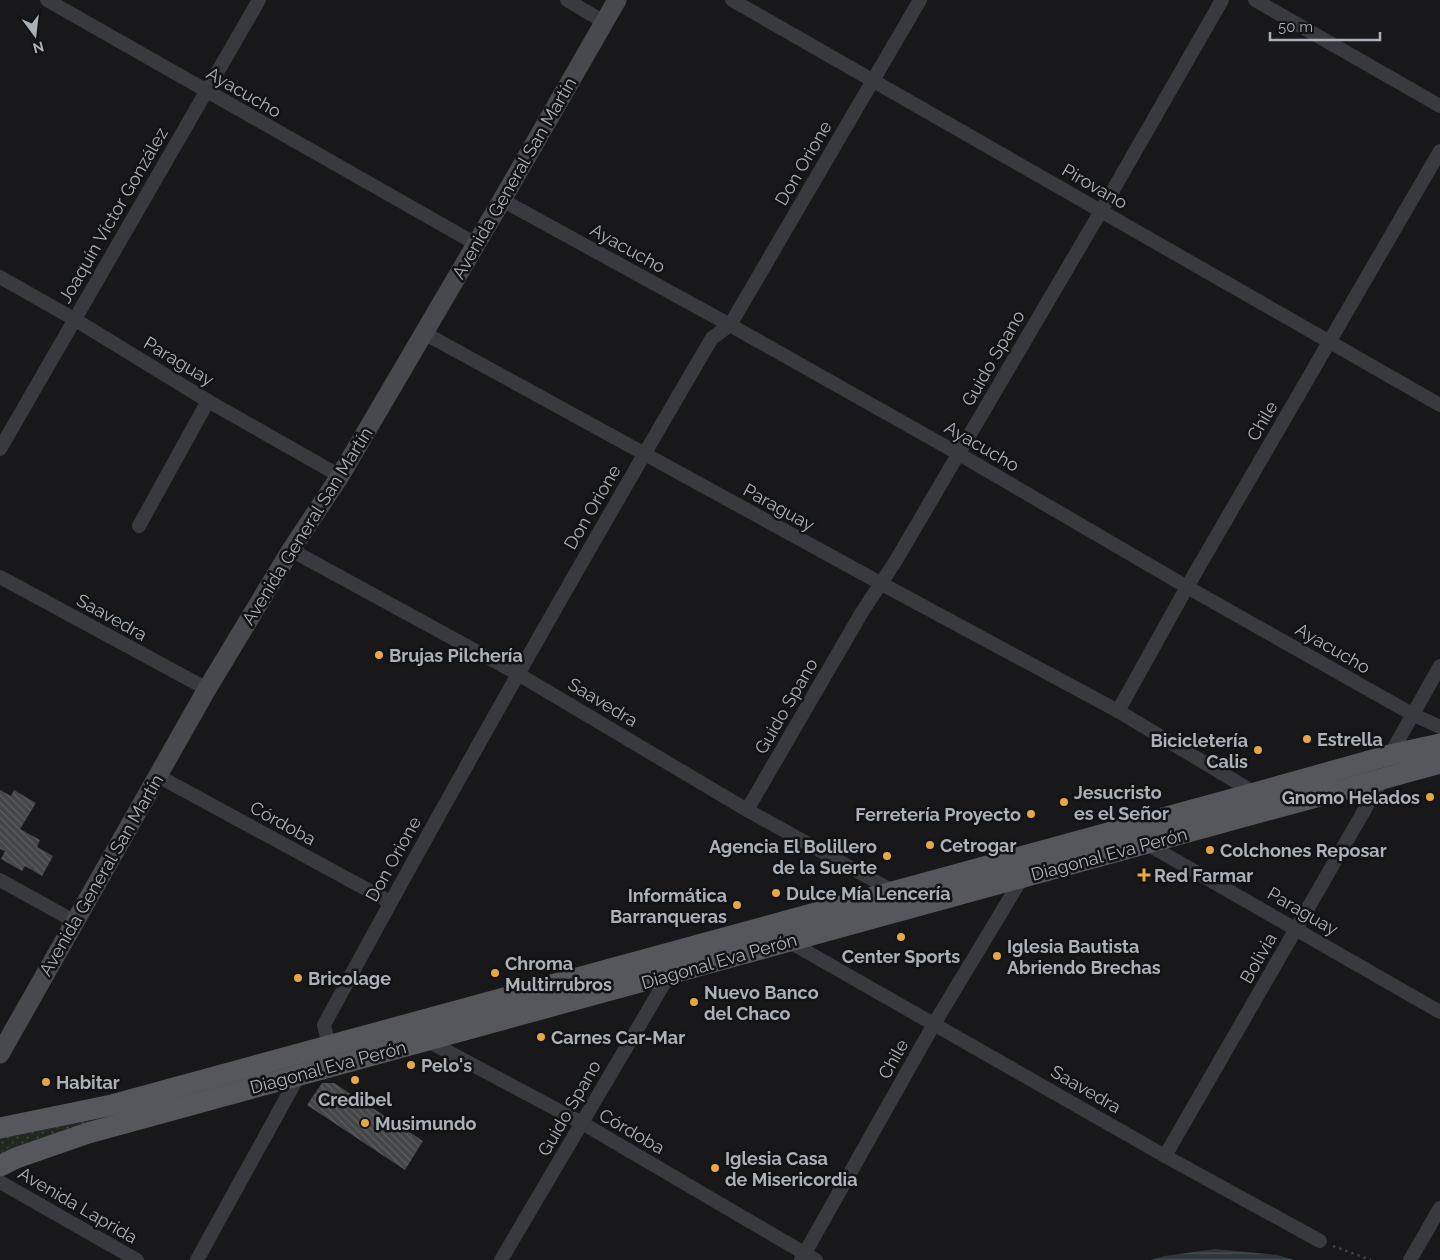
<svg xmlns="http://www.w3.org/2000/svg" width="1440" height="1260" font-family="Raleway,sans-serif">
<defs>
<pattern id="grass-dots" width="8" height="8" patternUnits="userSpaceOnUse" patternTransform="scale(1.25)"><rect width="8" height="8" fill="#202821"/><path d="M2 2h.1M6 6h.1" fill="none" stroke="#3e453f" stroke-width="1.8" stroke-linecap="round"/></pattern>
<pattern id="water-rules" width="6" height="5" patternUnits="userSpaceOnUse" patternTransform="scale(1.25)"><rect width="6" height="5" fill="#2f373d"/><path d="M0 2.5h6" fill="none" stroke="#4a5157"/></pattern>
<pattern id="building-back-hatch" width="6" height="6" patternUnits="userSpaceOnUse" patternTransform="scale(1.25)"><rect width="6" height="6" fill="#45464a"/><path d="M-1 5l2 2M0 0l6 6M5-1l2 2" fill="none" stroke="#5d5e62"/></pattern>
</defs>
<rect width="100%" height="100%" fill="#18181a"/>
<path fill="url(#grass-dots)" d="M 110,1112 L 111,1117 L 0,1157 L 0,1137 Z"/>
<path fill="url(#water-rules)" d="M 1215,1249 L 1277,1255 L 1294,1260 L 1151,1260 L 1165,1256 Z"/>
<g fill="url(#building-back-hatch)">
<path d="M 0,790 L 11,796 L 14,790 L 36,803 L 20,829 L 40,840 L 37,847 L 53,856 L 42,876 L 25,866 L 22,871 L 1,859 L 5,851 L 0,849 Z"/>
<path d="M 322,1083 L 334,1083 L 423,1141 L 405,1170 L 307,1105 Z"/>
</g>
<g fill="none" stroke-linecap="round" stroke-linejoin="round">
<path stroke="#3f4145" stroke-width="2.5" stroke-dasharray="2.5 4" stroke-linecap="butt" d="M 1333,1246 L 1371,1260"/>
<g stroke="#393a3f" stroke-width="14">
<path d="M 47,0 L 476,244"/>
<path d="M 567,0 L 604,22"/>
<path d="M 732,0 L 1440,405"/>
<path d="M 1255,0 L 1440,106"/>
<path d="M 502,200 L 730,325 L 959,454 L 1187,587 L 1412,714 L 1440,727"/>
<path d="M 0,277 L 74,319 L 208,401 L 340,476"/>
<path d="M 424,333 L 882,584 L 1118,711 L 1255,793"/>
<path d="M 0,449 L 259,0"/>
<path d="M 139,526 L 208,401"/>
<path d="M 291,550 L 518,674 L 747,810 L 893,891"/>
<path d="M 0,577 L 207,689"/>
<path d="M 1118,711 L 1187,587 L 1440,151"/>
<path d="M 1390,755 L 1440,666"/>
<path d="M 158,776 L 390,902"/>
<path d="M 747,810 L 862,612 L 895,562 L 1101,211 L 1222,0"/>
<path d="M 1147,844 L 1440,1012"/>
<path d="M 0,880 L 74,921"/>
<path d="M 788,941 L 1165,1156 L 1320,1241"/>
<path d="M 426,1040 L 582,1123 L 816,1260"/>
<path d="M 329,1046 L 324,1025 C 449,793 579,565 712,338 L 730,325 L 920,0"/>
<path d="M 1165,1156 L 1383,778"/>
<path d="M 0,1182 L 137,1260"/>
<path d="M 197,1260 L 299,1075"/>
<path d="M 501,1260 L 669,975"/>
<path d="M 801,1260 L 934,1024 L 1022,878"/>
<path d="M 1410,1260 L 1440,1208"/>
</g>
<path stroke="#47494e" stroke-width="19" d="M 0,1054 L 207,689 L 291,550 L 340,476 L 502,200 L 617,0"/>
<g stroke="#55575d" stroke-width="21">
<path d="M 0,1128 L 112,1105 L 1255,793 L 1390,755 L 1440,744"/>
<path d="M 0,1166 L 16,1158 L 88,1133 L 1440,763"/>
</g>
</g>
<g fill="#e7a743" stroke="#131315" stroke-width="2">
<circle cx="379" cy="655" r="5"/>
<circle cx="1307" cy="739" r="5"/>
<circle cx="1258" cy="750" r="5"/>
<circle cx="1430" cy="797" r="5"/>
<circle cx="1064" cy="802" r="5"/>
<circle cx="1031" cy="814" r="5"/>
<circle cx="930" cy="845" r="5"/>
<circle cx="1210" cy="850" r="5"/>
<circle cx="887" cy="856" r="5"/>
<path d="M1141.5 867.5h5v5h5v5h-5v5h-5v-5h-5v-5h5z"/>
<circle cx="776" cy="893" r="5"/>
<circle cx="737" cy="905" r="5"/>
<circle cx="901" cy="937" r="5"/>
<circle cx="997" cy="956" r="5"/>
<circle cx="495" cy="973" r="5"/>
<circle cx="298" cy="978" r="5"/>
<circle cx="694" cy="1002" r="5"/>
<circle cx="541" cy="1037" r="5"/>
<circle cx="411" cy="1065" r="5"/>
<circle cx="355" cy="1080" r="5"/>
<circle cx="46" cy="1082" r="5"/>
<circle cx="365" cy="1123" r="5"/>
<circle cx="715" cy="1168" r="5"/>
</g>
<g text-anchor="middle" dominant-baseline="central" stroke-width="5" stroke-linejoin="round" paint-order="stroke">
<g font-size="18" fill="#abb0b9" stroke="#131315">
<text transform="translate(244 92) rotate(30)">Ayacucho</text>
<text transform="translate(803 163) rotate(-60)">Don Orione</text>
<text transform="translate(514 178) rotate(-60)">Avenida General San Martín</text>
<text transform="translate(1095 186) rotate(30)">Pirovano</text>
<text transform="translate(113 215) rotate(-60)">Joaquín Víctor González</text>
<text transform="translate(628 248) rotate(29)">Ayacucho</text>
<text transform="translate(993 358) rotate(-60)">Guido Spano</text>
<text transform="translate(179 361) rotate(31)">Paraguay</text>
<text transform="translate(1262 421) rotate(-60)">Chile</text>
<text transform="translate(982 446) rotate(30)">Ayacucho</text>
<text transform="translate(592 507) rotate(-60)">Don Orione</text>
<text transform="translate(779 507) rotate(29)">Paraguay</text>
<text transform="translate(307 526) rotate(-58)">Avenida General San Martín</text>
<text transform="translate(112 617) rotate(29)">Saavedra</text>
<text transform="translate(1333 648) rotate(30)">Ayacucho</text>
<text transform="translate(603 702) rotate(31)">Saavedra</text>
<text transform="translate(786 706) rotate(-60)">Guido Spano</text>
<text transform="translate(283 823) rotate(29)">Córdoba</text>
<text transform="translate(1109 854) rotate(-15)">Diagonal Eva Perón</text>
<text transform="translate(393 859) rotate(-61)">Don Orione</text>
<text transform="translate(101 875) rotate(-60)">Avenida General San Martín</text>
<text transform="translate(1303 911) rotate(30)">Paraguay</text>
<text transform="translate(1258 958) rotate(-60)">Bolivia</text>
<text transform="translate(719 961) rotate(-16)">Diagonal Eva Perón</text>
<text transform="translate(893 1059) rotate(-61)">Chile</text>
<text transform="translate(328 1067) rotate(-15)">Diagonal Eva Perón</text>
<text transform="translate(1086 1089) rotate(30)">Saavedra</text>
<text transform="translate(569 1108) rotate(-60)">Guido Spano</text>
<text transform="translate(632 1131) rotate(30)">Córdoba</text>
<text transform="translate(78 1205) rotate(30)">Avenida Laprida</text>
</g>
<g font-size="18" font-weight="bold" fill="#abb0b9" stroke="#131315" text-anchor="start">
<text x="389" y="655">Brujas Pilchería</text>
<text x="1317" y="739">Estrella</text>
<text x="1248" y="740" text-anchor="end">Bicicletería<tspan x="1248" dy="21">Calis</tspan></text>
<text x="1074" y="792">Jesucristo<tspan x="1074" dy="21">es el Señor</tspan></text>
<text x="1420" y="797" text-anchor="end">Gnomo Helados</text>
<text x="1021" y="814" text-anchor="end">Ferretería Proyecto</text>
<text x="940" y="845">Cetrogar</text>
<text x="877" y="846" text-anchor="end">Agencia El Bolillero<tspan x="877" dy="21">de la Suerte</tspan></text>
<text x="1220" y="850">Colchones Reposar</text>
<text x="1154" y="875">Red Farmar</text>
<text x="786" y="893">Dulce Mía Lencería</text>
<text x="727" y="895" text-anchor="end">Informática<tspan x="727" dy="21">Barranqueras</tspan></text>
<text x="1007" y="946">Iglesia Bautista<tspan x="1007" dy="21">Abriendo Brechas</tspan></text>
<text x="901" y="956" text-anchor="middle">Center Sports</text>
<text x="505" y="963">Chroma<tspan x="505" dy="21">Multirrubros</tspan></text>
<text x="308" y="978">Bricolage</text>
<text x="704" y="992">Nuevo Banco<tspan x="704" dy="21">del Chaco</tspan></text>
<text x="551" y="1037">Carnes Car-Mar</text>
<text x="421" y="1065">Pelo's</text>
<text x="56" y="1082">Habitar</text>
<text x="355" y="1099" text-anchor="middle">Credibel</text>
<text x="375" y="1123">Musimundo</text>
<text x="725" y="1158">Iglesia Casa<tspan x="725" dy="21">de Misericordia</tspan></text>
</g>
</g>
<g transform="translate(35 35) rotate(165)" stroke="#131315" stroke-width="4" paint-order="stroke">
<path d="M0-4L9 19L0 12L-9 19Z" fill="#abb0b9"/>
<text y="-8" font-size="14" font-weight="bold" text-anchor="middle" fill="#abb0b9">N</text>
</g>
<path d="M1270 32v8h110v-8" fill="none" stroke="#abb0b9" stroke-width="2.5"/>
<text x="1278" y="32" font-size="15" fill="#abb0b9" stroke="#131315" stroke-width="4" paint-order="stroke">50 m</text>
</svg>
